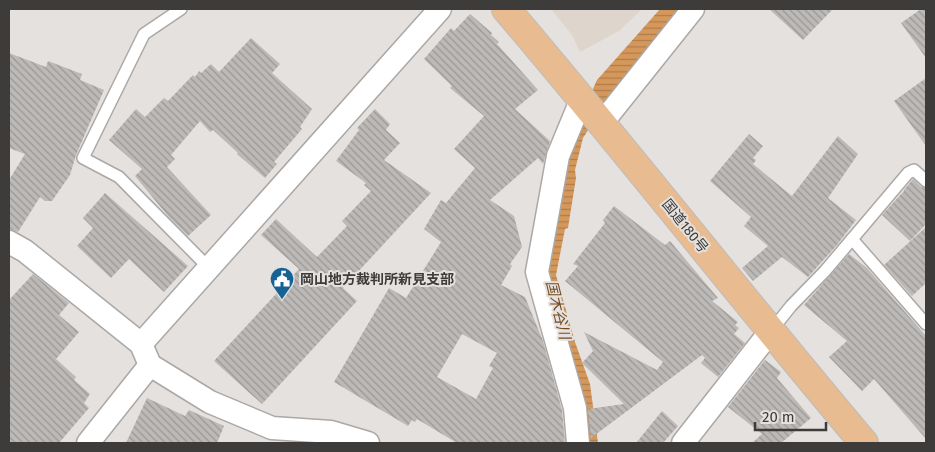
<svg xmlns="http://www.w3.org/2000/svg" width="935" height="452" font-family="'Fira Sans','Noto Sans JP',sans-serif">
<defs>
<pattern id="water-rules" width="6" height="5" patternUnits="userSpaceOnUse" patternTransform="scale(1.25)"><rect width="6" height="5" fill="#d5985a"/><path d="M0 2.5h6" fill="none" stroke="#ae7d4c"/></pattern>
<pattern id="building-back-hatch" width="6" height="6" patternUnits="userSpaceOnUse" patternTransform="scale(1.25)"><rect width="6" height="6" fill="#bcb9b7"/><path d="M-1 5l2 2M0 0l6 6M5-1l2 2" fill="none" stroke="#9a9896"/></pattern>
</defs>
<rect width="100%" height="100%" fill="#e4e1df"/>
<path fill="#ded5cd" d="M 551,9 L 642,9 L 619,31 L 580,52 L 572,35 Z"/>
<path fill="url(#water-rules)" d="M 660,9 L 680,9 L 614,90 L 583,138 L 575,170 L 576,178 L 568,228 L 565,229 L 556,275 L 575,342 L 590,384 L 598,443 L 584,443 L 541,275 L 568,144 L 597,80 Z"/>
<g fill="url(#building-back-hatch)" fill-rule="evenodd">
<path d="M 769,9 L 833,9 L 803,40 Z"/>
<path d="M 921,9 L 926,9 L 926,58 L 901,23 Z"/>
<path d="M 470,14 L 492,33 L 491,35 L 499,42 L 497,44 L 538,90 L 515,109 L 550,141 L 543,164 L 538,158 L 490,200 L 514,216 L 522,247 L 510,264 L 512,266 L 501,285 L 525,297 L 543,341 L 562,410 L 565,443 L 457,443 L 417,419 L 415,422 L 412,420 L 408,426 L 334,382 L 389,288 L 406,298 L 441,242 L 424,229 L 441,200 L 446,203 L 475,168 L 454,149 L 484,116 L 450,88 L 452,86 L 424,59 L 451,28 L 454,31 ZM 462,334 L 497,353 L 489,366 L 493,368 L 476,399 L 437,377 Z"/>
<path d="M 251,38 L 280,64 L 272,73 L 312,109 L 300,127 L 302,129 L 274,162 L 277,164 L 265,178 L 237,154 L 238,153 L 213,130 L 210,132 L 200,121 L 171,155 L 175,159 L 167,167 L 211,215 L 188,236 L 168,216 L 135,176 L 142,169 L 109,140 L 136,109 L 145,117 L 164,98 L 168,101 L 193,75 L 195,77 L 199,71 L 201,73 L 211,64 L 219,72 Z"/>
<path d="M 9,53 L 46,67 L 48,61 L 82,74 L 80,80 L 104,90 L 76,155 L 70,175 L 52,201 L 45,201 L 40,197 L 18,232 L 9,229 L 9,180 L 25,154 L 9,148 Z"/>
<path d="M 926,78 L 926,146 L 894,101 Z"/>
<path d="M 375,109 L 390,124 L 386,130 L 400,143 L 384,160 L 431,193 L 343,288 L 357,301 L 262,404 L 214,361 L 299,269 L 261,235 L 276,219 L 317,257 L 347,226 L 342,221 L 371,191 L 364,185 L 366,183 L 336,161 L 359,130 L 357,128 Z"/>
<path d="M 749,134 L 763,146 L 753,158 L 756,160 L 753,164 L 792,196 L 838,136 L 858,154 L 828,198 L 856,220 L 837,245 L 808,277 L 782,257 L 753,281 L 742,268 L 768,246 L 744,226 L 751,217 L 710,181 Z"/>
<path d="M 913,179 L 921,187 L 926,188 L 926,224 L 910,241 L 882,215 L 904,191 L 904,190 Z"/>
<path d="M 105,193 L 188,266 L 164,292 L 129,259 L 111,278 L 77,246 L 93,228 L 83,218 Z"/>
<path d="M 614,206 L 665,245 L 670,241 L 718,298 L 712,301 L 738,322 L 735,325 L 739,328 L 734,334 L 745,343 L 718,377 L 701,363 L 705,358 L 702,355 L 591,438 L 588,409 L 624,404 L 582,363 L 593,351 L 584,332 L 657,370 L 663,362 L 565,281 L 578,266 L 573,264 L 605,223 L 603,220 Z"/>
<path d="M 926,227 L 926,283 L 912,296 L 884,265 Z"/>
<path d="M 849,254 L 867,268 L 926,336 L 926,439 L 874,379 L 862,391 L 829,357 L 847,341 L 804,305 Z"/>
<path d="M 33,274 L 69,303 L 59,315 L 79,332 L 56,359 L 76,377 L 74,380 L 90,394 L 84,403 L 89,408 L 59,443 L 9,443 L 9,300 Z"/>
<path d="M 765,360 L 781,372 L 777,378 L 811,418 L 781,443 L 752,443 L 762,434 L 728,407 Z"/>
<path d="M 147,398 L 185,416 L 189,410 L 224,426 L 217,443 L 126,443 Z"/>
<path d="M 662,411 L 678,426 L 663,443 L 636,443 Z"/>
</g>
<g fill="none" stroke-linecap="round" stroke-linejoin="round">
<defs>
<g id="service">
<path d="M 181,9 L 144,34 L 83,158 L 119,177 L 209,268"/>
<path d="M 852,239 L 926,324"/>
<path d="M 771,331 L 791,306 L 825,271 L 908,173 L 914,170 L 926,181"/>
</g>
<g id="minor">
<path d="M 602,123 L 693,9"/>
<path d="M 9,242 L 25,251 L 141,344 L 150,365 L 210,402 L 272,428 L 331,432 L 368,443"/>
<path d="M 141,344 L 440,9"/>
<path d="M 88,443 L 150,365"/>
<path d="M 578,443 L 575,408 L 537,272 L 558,156 L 582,98"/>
<path d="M 683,443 L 770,332"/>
</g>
<path id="trunk" d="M 506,9 C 628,152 743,300 864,443"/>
</defs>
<use href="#service" stroke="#aba8a6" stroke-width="14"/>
<use href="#minor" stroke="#aba8a6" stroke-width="25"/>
<use href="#trunk" stroke="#bdbdbc" stroke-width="30"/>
<use href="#service" stroke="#fff" stroke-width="11"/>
<use href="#minor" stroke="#fff" stroke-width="22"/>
<use href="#trunk" stroke="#e8bb90" stroke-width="28"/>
</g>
<defs>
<symbol id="civic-pin" viewBox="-11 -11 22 30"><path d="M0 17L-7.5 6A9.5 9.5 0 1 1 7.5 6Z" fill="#176295" stroke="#e4e1df"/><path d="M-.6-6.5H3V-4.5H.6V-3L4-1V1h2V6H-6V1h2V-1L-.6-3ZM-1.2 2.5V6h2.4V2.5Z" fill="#fff"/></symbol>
</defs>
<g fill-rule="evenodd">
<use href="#civic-pin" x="268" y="265" width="28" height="38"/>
</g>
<g text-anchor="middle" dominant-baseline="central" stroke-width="4" stroke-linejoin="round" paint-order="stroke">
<g font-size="14" fill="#3d3c3b" stroke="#e4e1df">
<text transform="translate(685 226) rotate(51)">国道180号</text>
</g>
<g font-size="14" font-weight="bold" fill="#3d3c3b" stroke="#e4e1df" text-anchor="start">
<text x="300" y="279">岡山地方裁判所新見支部</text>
</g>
<g font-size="15" font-style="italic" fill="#754b1e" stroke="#e4e1df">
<text transform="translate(558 310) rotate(76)">国木谷川</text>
</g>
</g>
<rect width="935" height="452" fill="none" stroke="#3d3c3b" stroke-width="20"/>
<path d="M755 422v8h71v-8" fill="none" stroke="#3d3c3b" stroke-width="2.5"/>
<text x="762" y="422" font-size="15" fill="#3d3c3b" stroke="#e4e1df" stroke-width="4" paint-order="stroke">20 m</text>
</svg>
